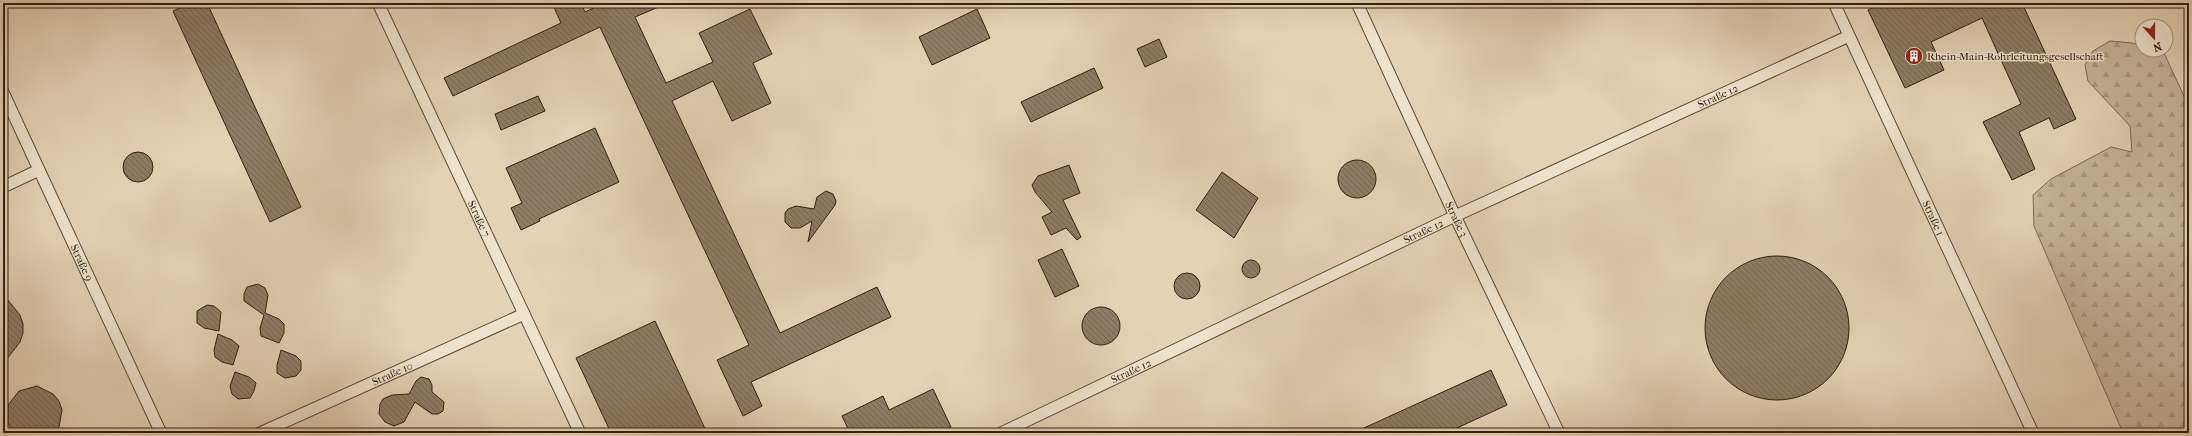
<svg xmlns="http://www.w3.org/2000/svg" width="2192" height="436" font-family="'IM FELL French Canon',serif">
<defs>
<pattern id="forest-firs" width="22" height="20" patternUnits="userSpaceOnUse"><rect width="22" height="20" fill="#c5b499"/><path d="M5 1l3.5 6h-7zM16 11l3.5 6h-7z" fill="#aa9a83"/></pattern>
<pattern id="building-back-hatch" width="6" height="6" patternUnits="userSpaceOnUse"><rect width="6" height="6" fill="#8d7d67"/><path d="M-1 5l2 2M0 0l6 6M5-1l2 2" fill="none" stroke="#746654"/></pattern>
</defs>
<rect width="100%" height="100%" fill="#e3d2b4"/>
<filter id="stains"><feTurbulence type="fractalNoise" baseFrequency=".005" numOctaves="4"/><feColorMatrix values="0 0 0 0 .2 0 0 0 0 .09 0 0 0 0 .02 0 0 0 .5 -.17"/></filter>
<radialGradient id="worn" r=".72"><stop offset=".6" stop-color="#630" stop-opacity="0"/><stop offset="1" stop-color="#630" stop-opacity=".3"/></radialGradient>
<path fill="url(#forest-firs)" stroke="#7a6a56" d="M 2110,41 L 2132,43 L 2142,46 L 2142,50 L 2154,50 L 2164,53 L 2189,107 L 2189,433 L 2123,433 L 2034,226 L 2033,195 L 2051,179 L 2111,147 L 2132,152 L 2130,126 L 2088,81 L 2085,65 L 2093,51 Z"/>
<g fill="url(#building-back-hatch)" stroke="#302013">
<path d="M 191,3 L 207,3 L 301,207 L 270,222 L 173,11 Z"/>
<path d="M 552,3 L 581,3 L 585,12 L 604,3 L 668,3 L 635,17 L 666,83 L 713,62 L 699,33 L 750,9 L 772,54 L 753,63 L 771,103 L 732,121 L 713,81 L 672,101 L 780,333 L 877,287 L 891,317 L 751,382 L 762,406 L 743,416 L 717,360 L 749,345 L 600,27 L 453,96 L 444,78 L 561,23 Z"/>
<path d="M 1882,3 L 2022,3 L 2076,119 L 2054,129 L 2049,118 L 2019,132 L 2035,169 L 2012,180 L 1983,122 L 2021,104 L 1982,18 L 1931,42 L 1944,70 L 1905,88 L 1868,10 Z"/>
<path d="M 977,9 L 990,38 L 932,65 L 919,37 Z"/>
<path d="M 1159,39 L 1167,57 L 1145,67 L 1137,49 Z"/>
<path d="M 1094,68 L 1103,88 L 1031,122 L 1021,102 Z"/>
<path d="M 538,96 L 545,111 L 501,130 L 495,114 Z"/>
<path d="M 595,128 L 619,182 L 539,219 L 540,221 L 521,230 L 511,208 L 522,203 L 506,168 Z"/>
<circle cx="138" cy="167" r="15"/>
<circle cx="1357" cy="179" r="19"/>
<path d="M 1069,165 L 1080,193 L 1063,200 L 1081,237 L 1077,240 L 1066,228 L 1051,235 L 1042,217 L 1052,212 L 1035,192 L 1032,185 L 1038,176 Z"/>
<path d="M 1222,172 L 1258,198 L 1234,238 L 1196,210 Z"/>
<path d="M 826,191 L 833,194 L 836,201 L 835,205 L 808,242 L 812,221 L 800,228 L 791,228 L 785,222 L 785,213 L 788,209 L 796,206 L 814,209 L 817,197 Z"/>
<path d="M 1062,249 L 1079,286 L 1055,297 L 1038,260 Z"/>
<circle cx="1777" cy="328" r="72"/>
<circle cx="1251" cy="269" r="9"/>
<circle cx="1187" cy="286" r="13"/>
<path d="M 258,284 L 265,288 L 268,295 L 265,313 L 279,319 L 284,324 L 284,333 L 279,343 L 261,336 L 260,328 L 264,315 L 244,301 L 244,294 L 247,287 Z"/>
<path d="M 3,294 L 20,315 L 23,324 L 23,333 L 20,342 L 3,364 Z"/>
<path d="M 207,305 L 214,306 L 221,312 L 219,331 L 204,328 L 197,323 L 197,311 Z"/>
<circle cx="1101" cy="326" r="19"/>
<path d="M 655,321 L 707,433 L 611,433 L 576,358 Z"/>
<path d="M 218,334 L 232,340 L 239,346 L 233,365 L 222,362 L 215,357 L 214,350 Z"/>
<path d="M 281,350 L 296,356 L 301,361 L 301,370 L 296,376 L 285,378 L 277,373 L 277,365 Z"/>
<path d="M 1491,370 L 1507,405 L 1446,433 L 1353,433 Z"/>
<path d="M 235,372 L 249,377 L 256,383 L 254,391 L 250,398 L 238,399 L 232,394 L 230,386 Z"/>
<path d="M 421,377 L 429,379 L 432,385 L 432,392 L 444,402 L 443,411 L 438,414 L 432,414 L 415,402 L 404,422 L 394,426 L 385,422 L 379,414 L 380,404 L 383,399 L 392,395 L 409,394 L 416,381 Z"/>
<path d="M 37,386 L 53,394 L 59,401 L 62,410 L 59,427 L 55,433 L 13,433 L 8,423 L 8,405 L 19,391 Z"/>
<path d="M 933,389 L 951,427 L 938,433 L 850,433 L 842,416 L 883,396 L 889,410 Z"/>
</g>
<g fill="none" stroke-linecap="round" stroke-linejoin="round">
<defs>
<g id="service">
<path id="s1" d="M 378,3 L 580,433"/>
<path id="s2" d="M 1357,3 L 1455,216 L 1559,433"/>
<path id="s3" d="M 1834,3 L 2033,433"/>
<path id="s4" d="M 3,92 L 161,433"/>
<path d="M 3,187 L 39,170"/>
<path id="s5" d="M 260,433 L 524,314"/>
<path id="s6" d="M 1001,433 L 1455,216 L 1849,36"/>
</g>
</defs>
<use href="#service" stroke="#5d4c3b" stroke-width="13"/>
<use href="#service" stroke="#ede2ce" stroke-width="11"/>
</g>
<defs>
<symbol id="building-disc" viewBox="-11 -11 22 22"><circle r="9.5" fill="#8f2418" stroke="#ede2ce"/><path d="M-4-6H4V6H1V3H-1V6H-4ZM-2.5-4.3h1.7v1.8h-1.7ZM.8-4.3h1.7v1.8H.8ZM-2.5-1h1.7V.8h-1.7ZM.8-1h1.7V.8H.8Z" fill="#fff"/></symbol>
</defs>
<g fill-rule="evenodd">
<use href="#building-disc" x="1904" y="46" width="20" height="20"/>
</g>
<g text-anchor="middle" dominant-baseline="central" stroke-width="3" stroke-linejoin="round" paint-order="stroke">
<g font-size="11" fill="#302013" stroke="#ede2ce" text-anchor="start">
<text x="1927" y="56">Rhein-Main-Rohrleitungsgesellschaft</text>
</g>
<g font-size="11" fill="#302013" stroke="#ede2ce">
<text stroke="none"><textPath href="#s6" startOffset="792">Straße 12</textPath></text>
<text stroke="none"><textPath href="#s1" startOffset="238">Straße 7</textPath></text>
<text stroke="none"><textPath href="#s3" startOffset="237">Straße 1</textPath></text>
<text stroke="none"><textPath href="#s2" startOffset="238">Straße 3</textPath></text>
<text stroke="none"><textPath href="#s6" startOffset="468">Straße 12</textPath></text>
<text stroke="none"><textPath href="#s4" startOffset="188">Straße 9</textPath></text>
<text stroke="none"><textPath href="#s6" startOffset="144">Straße 12</textPath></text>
<text stroke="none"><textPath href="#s5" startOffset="145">Straße 10</textPath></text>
</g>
</g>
<rect width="2192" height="436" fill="none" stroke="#e3d2b4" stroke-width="16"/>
<rect x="4" y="4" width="2184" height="428" fill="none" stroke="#302013" stroke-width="2"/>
<rect x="8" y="8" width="2176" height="420" fill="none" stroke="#302013"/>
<g transform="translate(2154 38) rotate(159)"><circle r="19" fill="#ede2ce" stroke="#a19483"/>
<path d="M0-3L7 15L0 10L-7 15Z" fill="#8f2418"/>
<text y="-6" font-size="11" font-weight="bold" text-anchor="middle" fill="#302013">N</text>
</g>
<rect width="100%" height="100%" filter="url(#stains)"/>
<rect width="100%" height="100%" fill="url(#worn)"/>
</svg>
